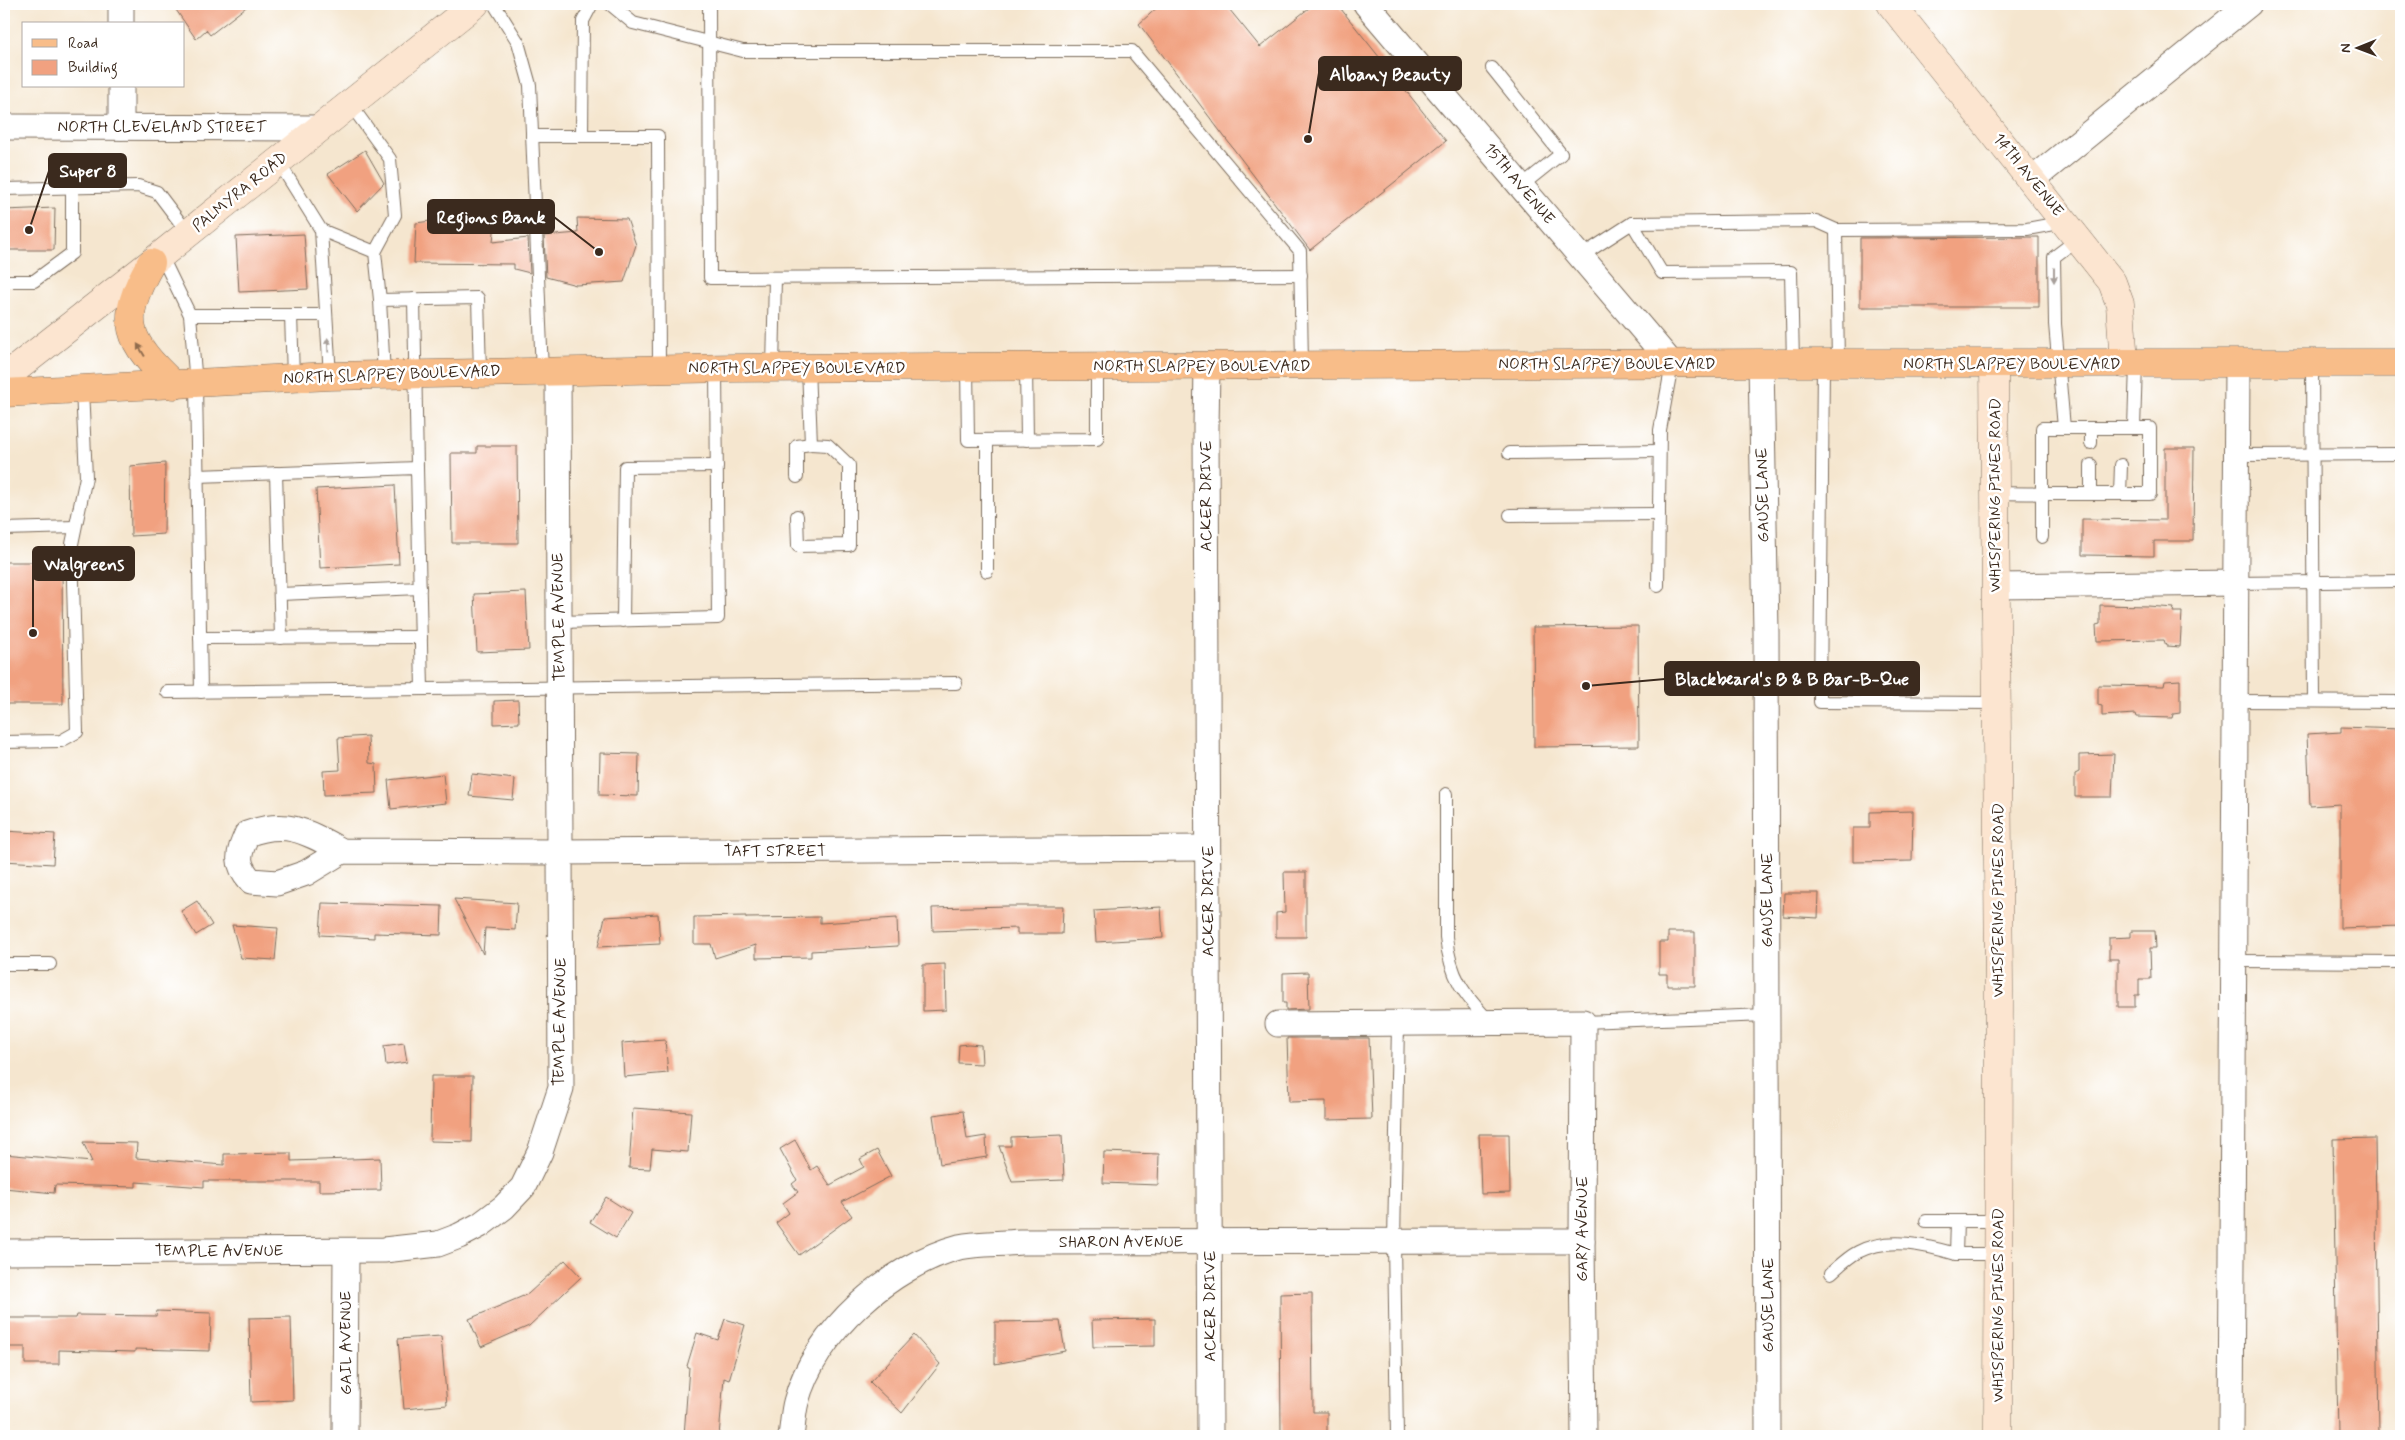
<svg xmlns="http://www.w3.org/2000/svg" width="2405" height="1440" font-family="Mynerve,sans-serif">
<rect width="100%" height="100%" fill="#fff"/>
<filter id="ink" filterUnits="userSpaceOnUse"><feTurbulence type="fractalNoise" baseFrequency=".02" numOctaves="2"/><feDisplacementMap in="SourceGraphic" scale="10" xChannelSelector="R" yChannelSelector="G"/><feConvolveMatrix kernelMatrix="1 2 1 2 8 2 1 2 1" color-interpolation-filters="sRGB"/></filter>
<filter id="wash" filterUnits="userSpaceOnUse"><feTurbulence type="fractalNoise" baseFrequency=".0096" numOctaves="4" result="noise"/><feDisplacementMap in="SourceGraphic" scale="20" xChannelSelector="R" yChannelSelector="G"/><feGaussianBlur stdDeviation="1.12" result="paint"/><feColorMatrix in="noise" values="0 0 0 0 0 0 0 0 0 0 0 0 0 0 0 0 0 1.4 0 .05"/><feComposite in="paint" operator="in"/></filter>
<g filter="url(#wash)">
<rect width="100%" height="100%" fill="#f5e6cf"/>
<g id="blocks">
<g fill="#f1a180">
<path d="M 172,4 L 250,4 L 210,35 L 206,30 L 196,39 Z"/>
<path d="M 1161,4 L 1225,4 L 1260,47 L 1314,4 L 1337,4 L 1446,141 L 1310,250 L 1139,24 Z"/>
<path d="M 365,150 L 384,183 L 357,211 L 328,174 Z"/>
<path d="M 55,208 L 54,250 L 4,250 L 4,210 Z"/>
<path d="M 496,212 L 493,242 L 528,238 L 530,273 L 514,269 L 514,264 L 414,263 L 416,223 Z"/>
<path d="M 577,218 L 627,219 L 636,245 L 624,282 L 576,285 L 546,277 L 544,236 L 578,233 Z"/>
<path d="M 304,234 L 308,289 L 239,292 L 236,237 Z"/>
<path d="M 2039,237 L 2039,307 L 1860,307 L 1860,238 Z"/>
<path d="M 477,446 L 517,446 L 518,543 L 452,543 L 451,453 L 477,453 Z"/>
<path d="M 2165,448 L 2194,448 L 2193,541 L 2154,541 L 2154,556 L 2082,555 L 2082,519 L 2165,520 Z"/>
<path d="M 165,463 L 164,534 L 131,536 L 130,466 Z"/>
<path d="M 395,485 L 399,564 L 320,568 L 316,489 Z"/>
<path d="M 4,562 L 62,562 L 63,704 L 4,704 Z"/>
<path d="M 526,592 L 529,650 L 477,652 L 474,594 Z"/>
<path d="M 2100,605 L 2148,606 L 2174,608 L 2173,612 L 2182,612 L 2180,647 L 2166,646 L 2164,640 L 2097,641 L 2096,625 L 2100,624 Z"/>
<path d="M 1638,626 L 1639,746 L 1534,747 L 1533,627 Z"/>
<path d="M 2180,680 L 2180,713 L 2173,714 L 2172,718 L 2137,717 L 2136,714 L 2102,716 L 2102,706 L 2098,705 L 2098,685 L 2164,686 L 2165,681 Z"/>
<path d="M 518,700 L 519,723 L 494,724 L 494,701 Z"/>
<path d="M 2341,727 L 2401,729 L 2401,926 L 2340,928 L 2340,804 L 2310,806 L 2307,734 L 2341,732 Z"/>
<path d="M 368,736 L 369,763 L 376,764 L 377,793 L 324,795 L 323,771 L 340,770 L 338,738 Z"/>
<path d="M 600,753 L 639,754 L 638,796 L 599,795 Z"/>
<path d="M 2114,754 L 2112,797 L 2075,797 L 2075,774 L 2079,772 L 2079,755 Z"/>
<path d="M 443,774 L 446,803 L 391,809 L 388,780 Z"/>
<path d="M 472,774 L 515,779 L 513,800 L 469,796 Z"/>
<path d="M 1913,811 L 1912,861 L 1853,862 L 1853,828 L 1870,828 L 1870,812 Z"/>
<path d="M 4,831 L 55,834 L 53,864 L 4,861 Z"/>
<path d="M 1284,872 L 1306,872 L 1306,937 L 1276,937 L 1276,913 L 1285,912 Z"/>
<path d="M 1784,893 L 1819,893 L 1818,918 L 1783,916 Z"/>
<path d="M 454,899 L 517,903 L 515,930 L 485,928 L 483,954 Z"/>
<path d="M 197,901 L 212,925 L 196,935 L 181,911 Z"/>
<path d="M 322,903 L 442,906 L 441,935 L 374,933 L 374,938 L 320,935 Z"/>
<path d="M 1007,906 L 1063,906 L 1062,934 L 1017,934 L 1017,928 L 933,931 L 932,908 Z"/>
<path d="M 1161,907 L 1163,938 L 1096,942 L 1094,911 Z"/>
<path d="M 658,914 L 660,944 L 598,947 L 605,917 Z"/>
<path d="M 746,916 L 746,918 L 820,917 L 820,923 L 897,918 L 898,946 L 811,951 L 811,957 L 756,958 L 756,945 L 715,958 L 711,944 L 694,944 L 694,917 Z"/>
<path d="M 232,925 L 278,928 L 275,960 L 241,958 Z"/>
<path d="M 2131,931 L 2155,931 L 2156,948 L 2150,948 L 2151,979 L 2139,979 L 2139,995 L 2135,995 L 2135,1007 L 2118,1007 L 2118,959 L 2109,959 L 2109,938 L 2131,937 Z"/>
<path d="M 1668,932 L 1695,932 L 1695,986 L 1667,986 L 1667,974 L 1659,974 L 1659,942 L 1668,942 Z"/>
<path d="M 945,964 L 946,1010 L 923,1011 L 923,965 Z"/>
<path d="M 1308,972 L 1309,1009 L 1286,1010 L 1286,1003 L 1283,1003 L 1283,973 Z"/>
<path d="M 1287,1038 L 1369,1038 L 1372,1119 L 1326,1120 L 1326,1101 L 1289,1102 Z"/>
<path d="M 665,1040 L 668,1073 L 624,1077 L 622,1043 Z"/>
<path d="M 404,1043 L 407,1062 L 386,1065 L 384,1046 Z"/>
<path d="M 968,1044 L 981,1045 L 982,1064 L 958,1063 L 959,1045 Z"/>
<path d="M 431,1076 L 473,1076 L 472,1142 L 430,1141 Z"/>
<path d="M 633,1108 L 691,1112 L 688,1152 L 652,1149 L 650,1169 L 629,1168 Z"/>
<path d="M 963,1111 L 967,1139 L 986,1136 L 987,1157 L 940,1164 L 933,1115 Z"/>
<path d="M 1479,1134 L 1509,1134 L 1510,1193 L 1481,1194 Z"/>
<path d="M 1062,1135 L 1064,1180 L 1012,1182 L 999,1146 L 1011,1146 L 1011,1137 Z"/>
<path d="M 2375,1138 L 2379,1436 L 2338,1436 L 2333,1139 Z"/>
<path d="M 795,1140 L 811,1170 L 817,1166 L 830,1185 L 864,1167 L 860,1159 L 877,1150 L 891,1176 L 842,1202 L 852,1216 L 799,1255 L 776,1223 L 789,1213 L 783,1203 L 798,1192 L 792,1184 L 797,1180 L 780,1149 Z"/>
<path d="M 83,1142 L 137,1143 L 136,1158 L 224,1165 L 224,1154 L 291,1153 L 291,1161 L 380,1158 L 381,1190 L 319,1191 L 319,1181 L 204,1181 L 204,1187 L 136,1182 L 136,1187 L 55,1185 L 54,1193 L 4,1188 L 4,1154 L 92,1162 Z"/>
<path d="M 1104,1152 L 1159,1154 L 1158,1185 L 1103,1183 Z"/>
<path d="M 606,1197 L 631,1213 L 616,1238 L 590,1222 Z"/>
<path d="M 565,1260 L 581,1277 L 529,1326 L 481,1347 L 469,1319 L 528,1294 Z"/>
<path d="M 1312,1293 L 1313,1412 L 1327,1412 L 1327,1434 L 1281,1436 L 1280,1294 Z"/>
<path d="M 157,1311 L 211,1313 L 210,1351 L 135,1349 L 135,1352 L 59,1350 L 59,1364 L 25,1364 L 25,1347 L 4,1347 L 4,1318 L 76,1318 L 77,1315 L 156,1316 Z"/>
<path d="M 291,1317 L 293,1400 L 251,1402 L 249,1318 Z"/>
<path d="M 725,1319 L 745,1325 L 729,1380 L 724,1378 L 719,1436 L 684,1436 L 689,1367 L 687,1366 L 697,1333 L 718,1340 Z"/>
<path d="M 1155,1319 L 1155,1346 L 1093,1347 L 1092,1320 Z"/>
<path d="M 1060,1321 L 1065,1351 L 995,1364 L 995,1322 Z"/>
<path d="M 914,1335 L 940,1364 L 902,1413 L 870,1382 Z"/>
<path d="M 441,1336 L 447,1405 L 404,1409 L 398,1339 Z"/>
</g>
</g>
</g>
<g filter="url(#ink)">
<use href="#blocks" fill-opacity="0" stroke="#7c6c5c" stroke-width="1"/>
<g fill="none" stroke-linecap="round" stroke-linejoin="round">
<defs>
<g id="lane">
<path d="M 494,4 L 518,42 L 530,85 L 542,372"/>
<path d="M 610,4 L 633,23 L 743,51 L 1132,51 L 1300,251 L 1302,365"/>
<path d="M 709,4 L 710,278 L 1301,275"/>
<path d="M 1492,68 L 1561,154 L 1521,186"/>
<path d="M 350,104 L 390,159 L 395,215 L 375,252"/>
<path d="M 532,136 L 658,136 L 659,369"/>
<path d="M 582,136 L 583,21 L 592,4"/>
<path d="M 278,161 L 321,230 L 375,252 L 380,300"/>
<path d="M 4,189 L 138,186 L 157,192 L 188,233"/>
<path d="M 1632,223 L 1662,273 L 1791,272 L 1793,363"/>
<path d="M 321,230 L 330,376"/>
<path d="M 1836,230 L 1838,364"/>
<path d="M 161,255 L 190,315 L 291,315 L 293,377"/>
<path d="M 1581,256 L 1632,223 L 1816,221 L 1836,230 L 2027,229 L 2065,222"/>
<path d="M 4,281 L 34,281 L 72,253 L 72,188"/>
<path d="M 414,299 L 417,468"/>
<path d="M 190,315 L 196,384 L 201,692"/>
<path d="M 291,315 L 326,315"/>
<path d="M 1823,364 L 1820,702 L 1997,703"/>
<path d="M 2312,364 L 2314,701"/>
<path d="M 967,367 L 968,440 L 1097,439 L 1097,366"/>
<path d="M 1026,367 L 1027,440"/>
<path d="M 773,368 L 775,278"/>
<path d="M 384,375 L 380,300 L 478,298 L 480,373"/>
<path d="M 2064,428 L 2055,324 L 2054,257 L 2079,238"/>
<path d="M 2134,428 L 2136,364"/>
<path d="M 987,440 L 987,571"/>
<path d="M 2091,443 L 2091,428"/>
<path d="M 1509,453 L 1659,451"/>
<path d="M 2237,455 L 2401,454"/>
<path d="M 276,473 L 281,638"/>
<path d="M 197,476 L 417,468 L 422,689"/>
<path d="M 797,477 L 797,446 L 811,444"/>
<path d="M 1996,493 C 2047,494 2098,494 2150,494 L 2150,428 L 2042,428 L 2042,537"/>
<path d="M 2091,493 L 2091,465"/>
<path d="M 2120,494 L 2121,465"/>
<path d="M 1510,515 L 1659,514"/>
<path d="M 797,516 L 798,546 L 849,545 L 849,465 L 828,445 L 811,444 L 808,367"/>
<path d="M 4,529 L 75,527"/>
<path d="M 2236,583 L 2401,581"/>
<path d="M 1658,586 L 1660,430 L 1672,364"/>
<path d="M 280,594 L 420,588"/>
<path d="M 623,621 L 625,467 L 717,466"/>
<path d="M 559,622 L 718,618 L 716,368"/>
<path d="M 200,638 L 421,637"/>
<path d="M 167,692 L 956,683"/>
<path d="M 2236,701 L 2401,702"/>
<path d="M 4,742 L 61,741 L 77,732 L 72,544 L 86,477 L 82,389"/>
<path d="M 1446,794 L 1446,937 C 1450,977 1464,995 1491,1023"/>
<path d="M 2234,961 L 2401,962"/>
<path d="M 4,964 L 50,964"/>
<path d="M 1583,1022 L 1767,1015"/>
<path d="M 1926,1221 L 1957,1221"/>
<path d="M 1998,1254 L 1956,1254 L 1957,1221 L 1999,1221"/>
<path d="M 1831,1273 C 1839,1266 1848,1257 1858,1252 C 1889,1236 1925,1245 1956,1254"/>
<path d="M 1397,1436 L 1394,1242 L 1398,1023"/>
</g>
<g id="street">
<path d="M 121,4 L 121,24"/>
<path d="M 1366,4 L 1672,364"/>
<path d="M 121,86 L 121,127"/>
<path d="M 4,127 L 320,128"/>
<path d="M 2032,180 L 2249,4"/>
<path d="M 1761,363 L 1766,632 L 1768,1436"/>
<path d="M 1207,366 L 1206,428 L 1210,1436"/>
<path d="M 1996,586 L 2236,583"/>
<path d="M 342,851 L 306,873 L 277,883 L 251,881 C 235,863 238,855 247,834 C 287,819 307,832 342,851 L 556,852 L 1207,848"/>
<path d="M 1278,1024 L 1583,1022 L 1582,1241 L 1584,1436"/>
<path d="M 4,1252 L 384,1250 L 438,1244 L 459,1236 L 480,1225 L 504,1207 L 523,1187 L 540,1152 L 561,1088 L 558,372"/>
<path d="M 345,1436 L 346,1251"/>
<path d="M 791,1436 C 793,1425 793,1413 796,1402 C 814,1332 891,1265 959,1247 C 978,1243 1001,1244 1020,1242 L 1582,1241"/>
<path d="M 2231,1436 L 2237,364"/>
</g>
<g id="secondary">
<path d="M 1891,4 L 2112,282 L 2120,304 L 2124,364"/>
<path d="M 1994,364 L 1999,987 L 1998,1436"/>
<path d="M 4,378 L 151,263 L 475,4"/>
</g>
<g id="primary">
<path d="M 151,263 C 117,322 127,341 174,385"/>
<path d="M 4,393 L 330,376 L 733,368 L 1761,363 L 2401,363"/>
</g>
</defs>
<use href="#lane" stroke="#7c6c5c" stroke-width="14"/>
<use href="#street" stroke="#7c6c5c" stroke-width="27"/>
<use href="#secondary" stroke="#7c6c5c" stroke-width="29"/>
<use href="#primary" stroke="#7c6c5c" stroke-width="29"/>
<use href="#lane" stroke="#fff" stroke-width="12"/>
<use href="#street" stroke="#fff" stroke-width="25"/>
<use href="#secondary" stroke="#fce5d0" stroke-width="28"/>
<use href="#primary" stroke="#f8bd89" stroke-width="28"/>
</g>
<defs><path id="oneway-solid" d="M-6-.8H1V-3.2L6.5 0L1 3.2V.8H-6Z" transform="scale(1.25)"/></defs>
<g fill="#a79f9a">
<use href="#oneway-solid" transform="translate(2054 275) rotate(90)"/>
<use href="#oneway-solid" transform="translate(328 345) rotate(-93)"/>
</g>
<use fill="#906c4e" href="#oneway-solid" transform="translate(141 350) rotate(-121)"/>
</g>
<g text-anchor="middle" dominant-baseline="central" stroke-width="5" stroke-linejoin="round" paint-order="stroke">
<g font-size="16" fill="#3b2a1e" stroke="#fff">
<text x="162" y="127">NORTH CLEVELAND STREET</text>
<text transform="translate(2028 175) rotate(51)">14TH AVENUE</text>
<text transform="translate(1519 184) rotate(50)">15TH AVENUE</text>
<text transform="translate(240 192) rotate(-39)">PALMYRA ROAD</text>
<text x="1607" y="364">NORTH SLAPPEY BOULEVARD</text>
<text x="2012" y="364">NORTH SLAPPEY BOULEVARD</text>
<text x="1202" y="366">NORTH SLAPPEY BOULEVARD</text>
<text x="797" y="368">NORTH SLAPPEY BOULEVARD</text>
<text transform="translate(392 375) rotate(-2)">NORTH SLAPPEY BOULEVARD</text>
<text transform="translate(1763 495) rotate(-91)">GAUSE LANE</text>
<text transform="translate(1995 495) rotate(-90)">WHISPERING PINES ROAD</text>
<text transform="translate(1206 496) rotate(-90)">ACKER DRIVE</text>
<text transform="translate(559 617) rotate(-91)">TEMPLE AVENUE</text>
<text x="775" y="851">TAFT STREET</text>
<text transform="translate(1767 900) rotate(-90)">GAUSE LANE</text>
<text transform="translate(1998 900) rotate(-90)">WHISPERING PINES ROAD</text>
<text transform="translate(1208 901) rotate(-90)">ACKER DRIVE</text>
<text transform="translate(560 1022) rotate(-89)">TEMPLE AVENUE</text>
<text transform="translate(1582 1229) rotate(-90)">GARY AVENUE</text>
<text x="1121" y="1242">SHARON AVENUE</text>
<text x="219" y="1251">TEMPLE AVENUE</text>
<text transform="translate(1768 1305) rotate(-90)">GAUSE LANE</text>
<text transform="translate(1998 1305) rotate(-90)">WHISPERING PINES ROAD</text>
<text transform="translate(1210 1306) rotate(-90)">ACKER DRIVE</text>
<text transform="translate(346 1343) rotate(-90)">GAIL AVENUE</text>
</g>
</g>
<path fill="none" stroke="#3b2a1e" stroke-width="2" d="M1308 139L1319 73M29 230L49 171M599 252L554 217M33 633L33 563M1586 686L1665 679"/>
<g fill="#3b2a1e" stroke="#fff" stroke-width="2">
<circle cx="1308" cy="139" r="5"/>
<circle cx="29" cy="230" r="5"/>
<circle cx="599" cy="252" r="5"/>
<circle cx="33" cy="633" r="5"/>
<circle cx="1586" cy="686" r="5"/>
</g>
<g fill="#3b2a1e" stroke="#3b2a1e" stroke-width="2">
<rect x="1319" y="57" width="142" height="33" rx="5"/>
<rect x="49" y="154" width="77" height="33" rx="5"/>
<rect x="428" y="200" width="126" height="33" rx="5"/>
<rect x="33" y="547" width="101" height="33" rx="5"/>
<rect x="1665" y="662" width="254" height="33" rx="5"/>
</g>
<g font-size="18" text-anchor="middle" font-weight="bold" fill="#fff">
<text x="1390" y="80">Albany Beauty</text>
<text x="88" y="177">Super 8</text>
<text x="491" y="223">Regions Bank</text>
<text x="84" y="570">Walgreens</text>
<text x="1792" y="685">Blackbeard's B &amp; B Bar-B-Que</text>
</g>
<rect width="2405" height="1440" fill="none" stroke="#fff" stroke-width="20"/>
<rect x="22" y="22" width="162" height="65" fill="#ffffff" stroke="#b1aaa5"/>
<rect x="32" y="39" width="25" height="8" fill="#f8bd89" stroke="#b1aaa5"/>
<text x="68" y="48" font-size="15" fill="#3b2a1e">Road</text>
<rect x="32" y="60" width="25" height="15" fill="#f1a180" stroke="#b1aaa5"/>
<text x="68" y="72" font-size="15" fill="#3b2a1e">Building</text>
<g transform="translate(2358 48) rotate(269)" stroke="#ffffff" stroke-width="4" paint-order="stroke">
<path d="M0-4L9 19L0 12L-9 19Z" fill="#3b2a1e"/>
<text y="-8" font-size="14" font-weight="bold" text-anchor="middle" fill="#3b2a1e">N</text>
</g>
</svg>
